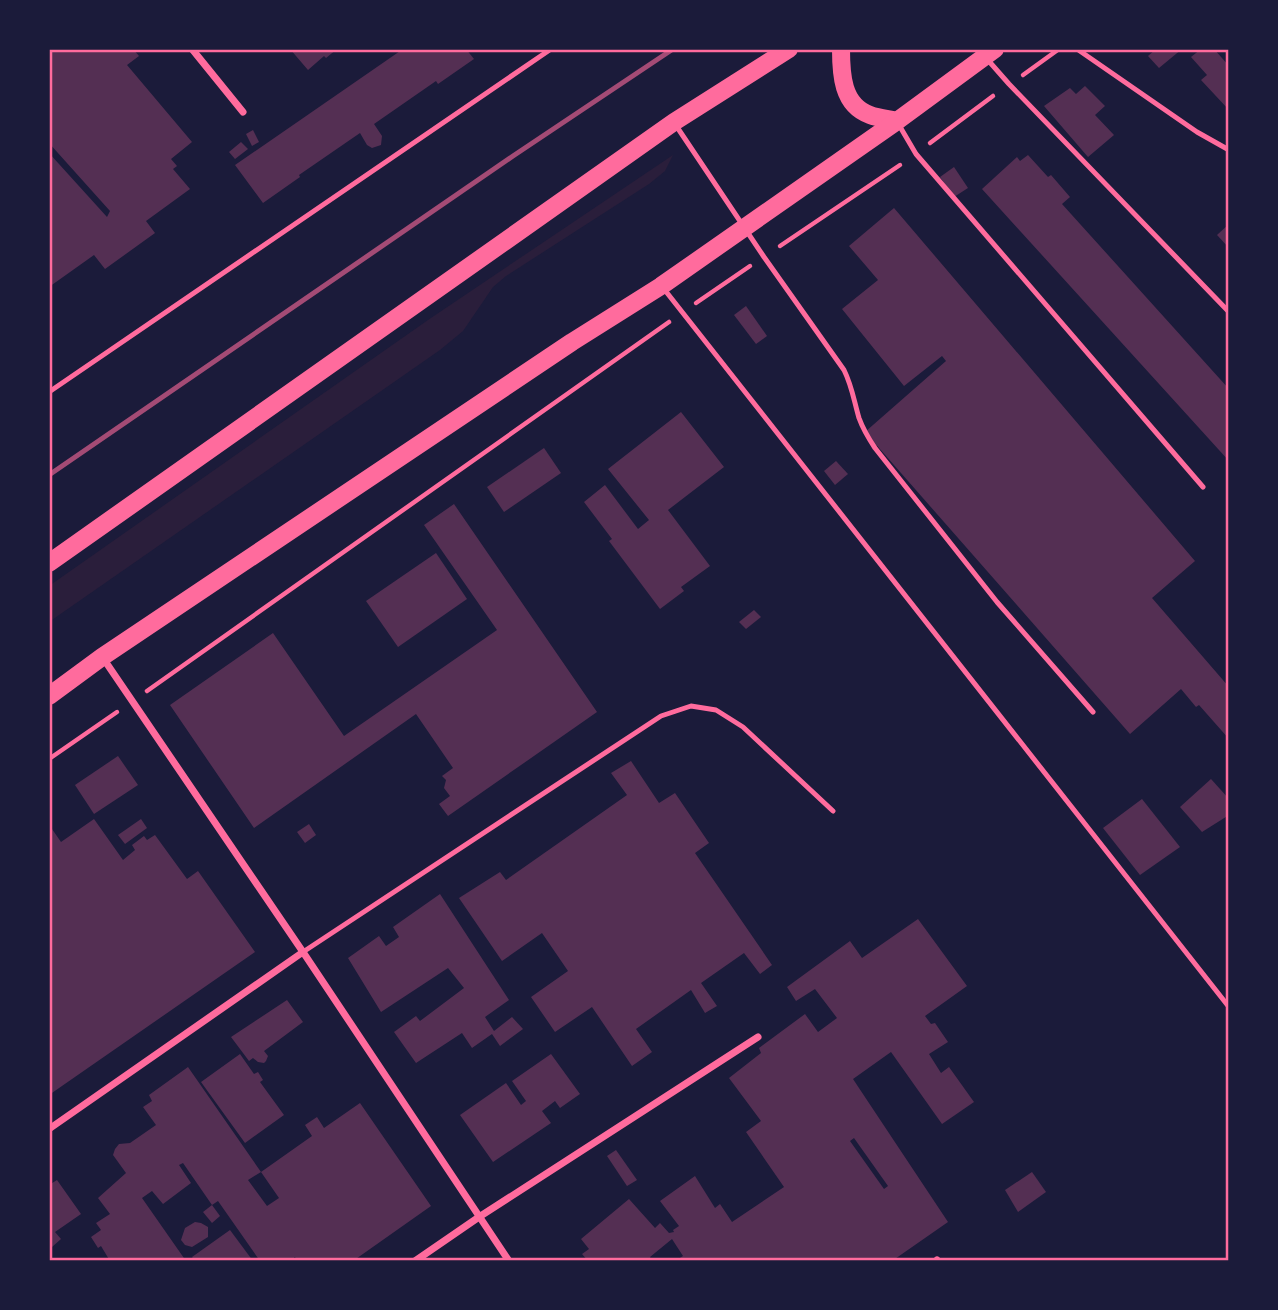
<svg xmlns="http://www.w3.org/2000/svg" width="1278" height="1310" font-family="'Roboto Condensed',sans-serif">
<rect width="100%" height="100%" fill="#1b1b3a"/>
<path fill="#2a1e3b" d="M 673,155 L 665,171 L 649,184 L 506,276 L 493,287 L 463,331 L 440,350 L 49,622 L 49,586 L 428,320 Z"/>
<g fill="#542f53" fill-rule="evenodd">
<path d="M 49,49 L 133,49 L 139,56 L 127,65 L 192,142 L 171,159 L 177,166 L 173,169 L 190,189 L 146,221 L 155,233 L 105,269 L 94,255 L 49,287 L 49,153 L 107,217 L 110,211 L 49,143 Z"/>
<path d="M 290,49 L 337,49 L 326,58 L 324,56 L 308,70 Z"/>
<path d="M 403,49 L 466,49 L 474,59 L 438,84 L 436,81 L 374,124 L 382,136 L 381,145 L 372,148 L 367,145 L 360,133 L 299,175 L 300,177 L 263,203 L 235,165 Z"/>
<path d="M 1156,49 L 1182,49 L 1159,68 L 1148,56 Z"/>
<path d="M 1201,49 L 1214,49 L 1229,66 L 1229,110 L 1201,80 L 1207,75 L 1191,57 Z"/>
<path d="M 1085,86 L 1105,106 L 1095,115 L 1114,135 L 1088,157 L 1044,106 L 1070,88 L 1076,94 Z"/>
<path d="M 253,130 L 259,142 L 252,146 L 246,134 Z"/>
<path d="M 241,142 L 248,149 L 235,159 L 229,152 Z"/>
<path d="M 1028,155 L 1048,177 L 1051,175 L 1070,197 L 1062,204 L 1229,389 L 1229,461 L 982,189 L 1017,157 L 1020,161 Z"/>
<path d="M 954,167 L 968,188 L 954,197 L 940,177 Z"/>
<path d="M 894,208 L 1195,561 L 1152,598 L 1229,687 L 1229,739 L 1199,705 L 1196,707 L 1181,689 L 1130,734 L 865,432 L 946,361 L 942,356 L 904,386 L 842,309 L 878,280 L 849,246 Z"/>
<path d="M 1229,224 L 1229,248 L 1217,235 Z"/>
<path d="M 746,306 L 767,336 L 756,344 L 734,315 Z"/>
<path d="M 681,412 L 724,467 L 668,510 L 710,566 L 681,587 L 684,591 L 660,609 L 609,541 L 612,539 L 584,502 L 605,485 L 638,529 L 649,520 L 608,469 Z"/>
<path d="M 544,448 L 561,473 L 504,512 L 487,487 Z"/>
<path d="M 836,461 L 848,474 L 835,485 L 824,471 Z"/>
<path d="M 454,504 L 597,712 L 448,816 L 439,804 L 450,796 L 444,788 L 446,780 L 442,776 L 453,768 L 416,714 L 254,828 L 170,705 L 273,633 L 344,736 L 497,630 L 424,525 Z"/>
<path d="M 436,553 L 467,599 L 398,647 L 366,601 Z"/>
<path d="M 754,610 L 761,617 L 746,629 L 739,622 Z"/>
<path d="M 118,756 L 138,785 L 94,814 L 75,785 Z"/>
<path d="M 631,761 L 659,803 L 675,793 L 709,843 L 695,853 L 772,965 L 760,974 L 744,953 L 701,983 L 717,1006 L 705,1013 L 691,990 L 636,1029 L 652,1052 L 632,1066 L 592,1007 L 555,1032 L 531,997 L 568,971 L 542,933 L 502,961 L 459,898 L 500,872 L 506,880 L 627,795 L 611,773 Z"/>
<path d="M 1211,779 L 1229,799 L 1229,815 L 1202,832 L 1180,807 Z"/>
<path d="M 1142,799 L 1180,847 L 1140,875 L 1103,828 Z"/>
<path d="M 94,819 L 123,860 L 135,850 L 132,845 L 144,836 L 147,840 L 155,835 L 187,879 L 198,871 L 255,952 L 49,1095 L 49,831 L 52,829 L 61,842 Z"/>
<path d="M 141,819 L 147,828 L 125,844 L 118,835 Z"/>
<path d="M 309,824 L 316,835 L 305,843 L 297,832 Z"/>
<path d="M 440,894 L 509,1000 L 485,1017 L 494,1031 L 512,1017 L 523,1029 L 500,1046 L 492,1034 L 472,1048 L 462,1033 L 416,1063 L 394,1032 L 416,1016 L 420,1021 L 464,988 L 448,968 L 381,1012 L 348,958 L 379,936 L 386,946 L 399,937 L 393,927 Z"/>
<path d="M 918,919 L 967,986 L 925,1016 L 931,1024 L 935,1023 L 948,1042 L 929,1054 L 941,1073 L 949,1067 L 974,1102 L 942,1124 L 891,1052 L 853,1079 L 948,1222 L 892,1261 L 675,1261 L 683,1256 L 672,1239 L 650,1257 L 652,1261 L 588,1261 L 582,1254 L 589,1249 L 581,1239 L 629,1199 L 655,1228 L 660,1223 L 669,1233 L 674,1232 L 673,1230 L 679,1226 L 660,1201 L 695,1176 L 715,1208 L 720,1204 L 732,1222 L 784,1187 L 746,1132 L 761,1121 L 729,1078 L 761,1053 L 759,1048 L 805,1014 L 818,1032 L 837,1018 L 815,989 L 796,1001 L 787,987 L 850,941 L 862,958 ZM 854,1138 L 888,1186 L 884,1189 L 850,1141 Z"/>
<path d="M 287,1000 L 303,1022 L 264,1051 L 268,1056 L 266,1061 L 264,1063 L 258,1062 L 253,1058 L 249,1061 L 231,1037 Z"/>
<path d="M 240,1054 L 254,1074 L 258,1072 L 263,1080 L 260,1082 L 284,1115 L 245,1143 L 201,1082 Z"/>
<path d="M 551,1054 L 580,1094 L 560,1108 L 555,1101 L 542,1111 L 551,1123 L 493,1162 L 460,1115 L 506,1083 L 521,1105 L 526,1101 L 512,1081 Z"/>
<path d="M 188,1067 L 261,1172 L 248,1180 L 267,1206 L 279,1198 L 261,1172 L 312,1136 L 305,1125 L 317,1117 L 324,1128 L 360,1103 L 431,1206 L 353,1261 L 297,1261 L 295,1257 L 290,1261 L 260,1261 L 218,1201 L 212,1205 L 183,1163 L 179,1165 L 191,1183 L 163,1204 L 152,1191 L 142,1198 L 186,1261 L 110,1261 L 101,1246 L 98,1248 L 91,1237 L 101,1230 L 96,1223 L 110,1214 L 98,1198 L 126,1173 L 113,1155 L 115,1149 L 119,1144 L 130,1143 L 156,1125 L 143,1107 L 152,1101 L 149,1095 Z"/>
<path d="M 616,1150 L 637,1180 L 627,1186 L 607,1156 Z"/>
<path d="M 1032,1172 L 1046,1192 L 1018,1212 L 1005,1190 Z"/>
<path d="M 57,1180 L 81,1214 L 55,1232 L 61,1239 L 52,1247 L 49,1243 L 49,1185 Z"/>
<path d="M 212,1205 L 220,1216 L 212,1223 L 203,1212 Z"/>
<path d="M 195,1222 L 201,1223 L 208,1227 L 208,1237 L 192,1247 L 185,1245 L 181,1240 L 185,1228 Z"/>
<path d="M 230,1230 L 253,1261 L 195,1261 L 192,1257 Z"/>
</g>
<g fill="none" stroke-linecap="round" stroke-linejoin="round">
<g stroke="#ff6b9d" stroke-width="4.5">
<path d="M 1023,75 L 1059,49"/>
<path d="M 930,143 L 993,96"/>
<path d="M 780,246 L 900,165"/>
<path d="M 696,303 L 750,266"/>
<path d="M 147,691 L 669,322"/>
<path d="M 49,759 L 117,712"/>
</g>
<g stroke="#ff6b9d" stroke-width="5">
<path d="M 1077,49 L 1197,132 L 1229,150"/>
<path d="M 987,59 L 1009,84 L 1229,312"/>
<path d="M 675,124 L 764,257 L 844,370 C 852,386 854,401 859,418 C 863,429 869,439 875,448 L 997,602 L 1093,712"/>
<path d="M 899,125 L 916,154 L 1203,487"/>
<path d="M 664,289 L 1229,1007"/>
<path d="M 49,392 L 551,49"/>
<path d="M 303,952 L 661,716 L 691,706 L 716,710 L 743,727 L 833,811"/>
</g>
<g stroke="#ff6b9d" stroke-width="7">
<path d="M 192,49 L 243,112"/>
<path d="M 103,658 L 303,952 L 509,1261"/>
<path d="M 49,1129 L 303,952"/>
<path d="M 415,1261 L 479,1217 L 758,1037"/>
<path d="M 936,1261 L 937,1260"/>
</g>
<g stroke="#ff6b9d" stroke-width="18">
<path d="M 841,49 C 841,74 842,105 870,115 C 878,118 888,119 897,121"/>
<path d="M 49,563 L 674,122 L 789,49"/>
<path d="M 49,696 L 102,657 L 572,342 L 661,286 L 897,121 L 995,49"/>
</g>
<path stroke="#a44b75" stroke-width="5" d="M 49,475 L 513,156 L 673,49"/>
</g>
<rect width="1278" height="1310" fill="none" stroke="#1b1b3a" stroke-width="102"/>
<rect x="51" y="51" width="1176" height="1208" fill="none" stroke="#ff6b9d" stroke-width="2.5"/>
</svg>
